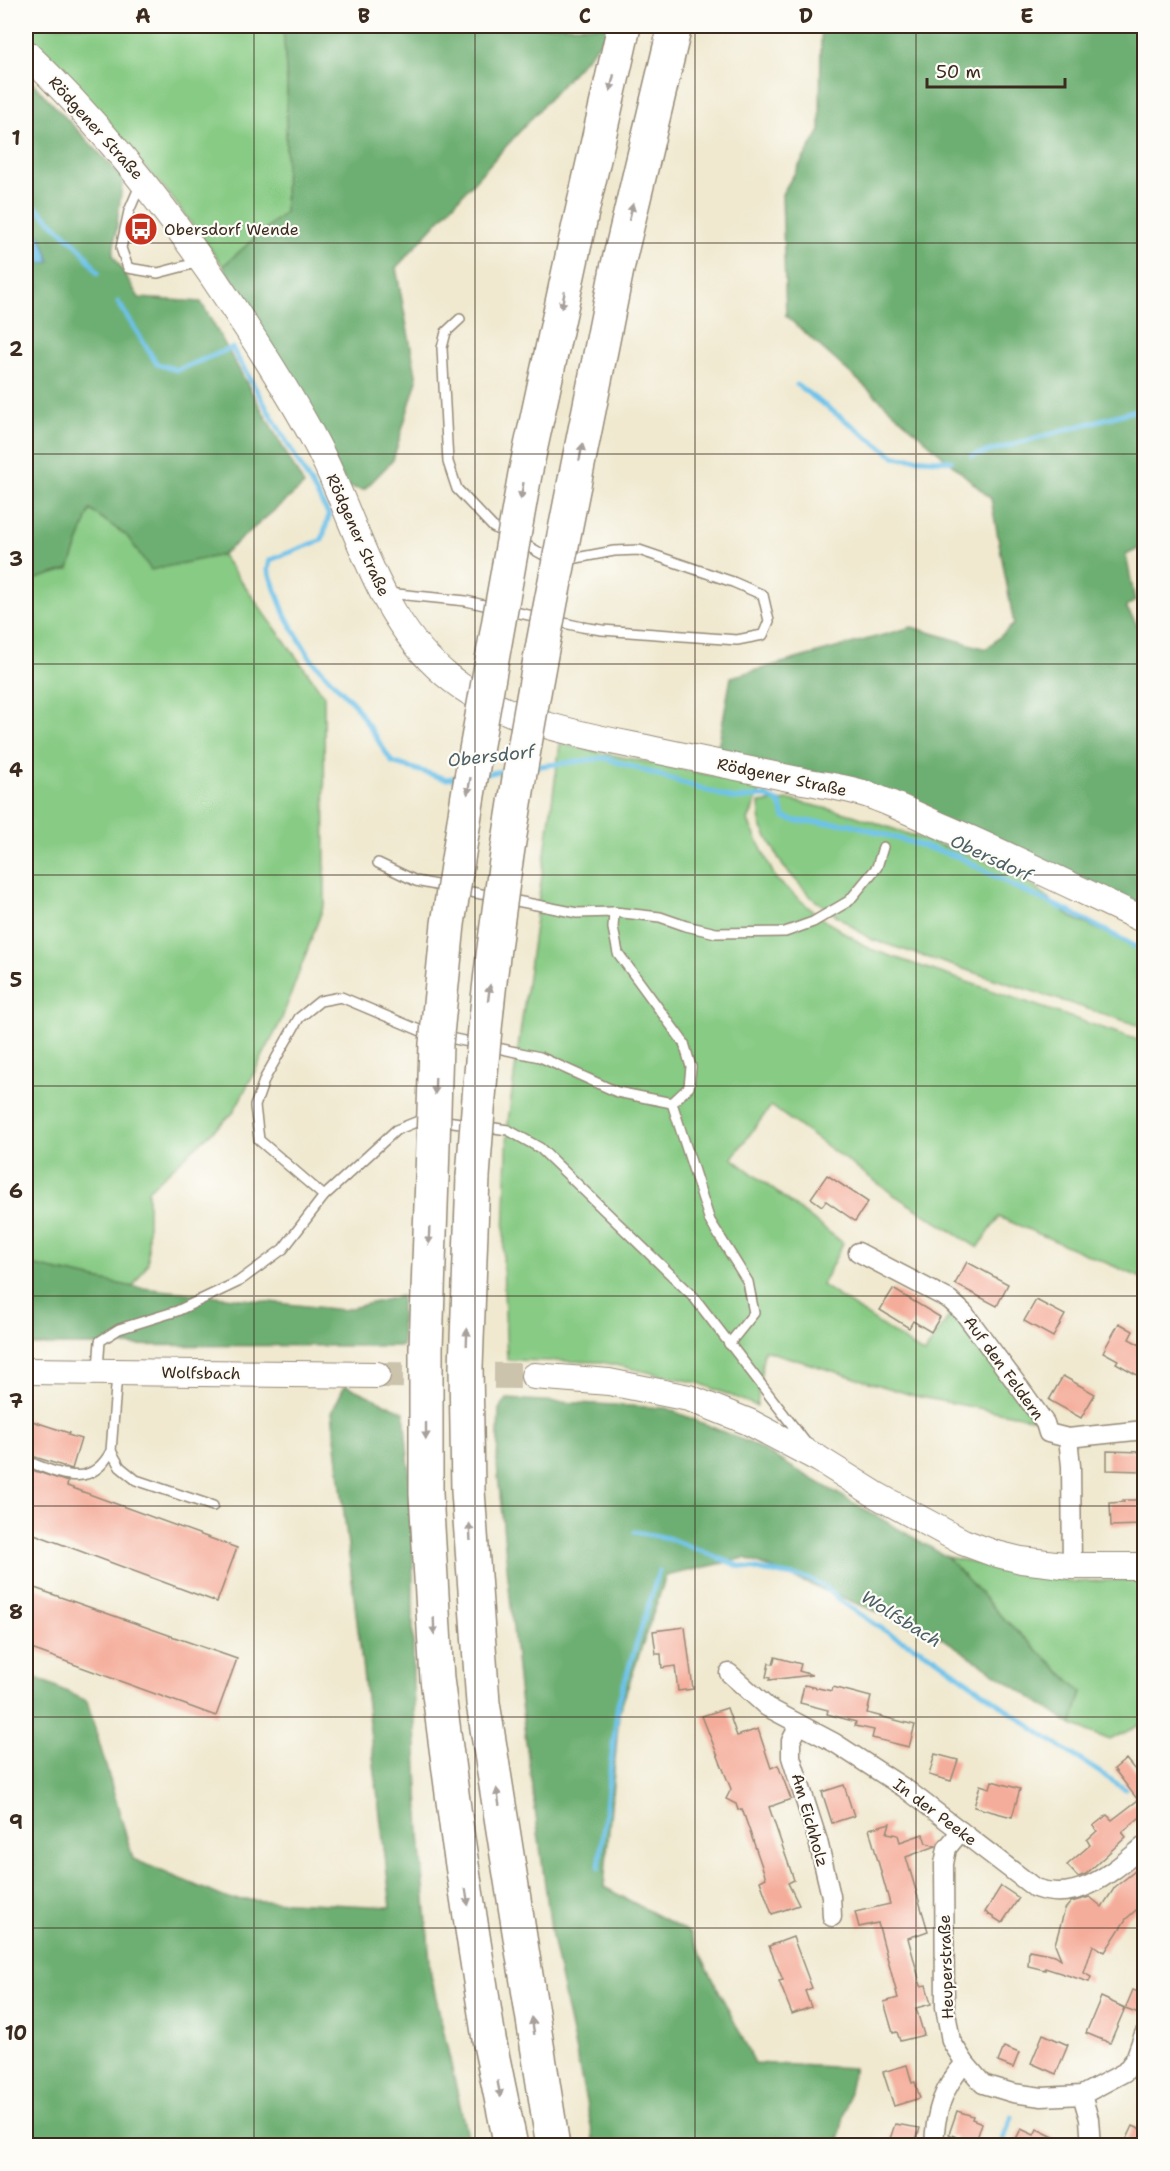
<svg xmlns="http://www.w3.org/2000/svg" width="1170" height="2171" font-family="'Shantell Sans',sans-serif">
<rect width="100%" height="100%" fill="#fdfcf7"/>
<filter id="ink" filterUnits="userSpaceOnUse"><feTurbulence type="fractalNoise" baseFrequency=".0167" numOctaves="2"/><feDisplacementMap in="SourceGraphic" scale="12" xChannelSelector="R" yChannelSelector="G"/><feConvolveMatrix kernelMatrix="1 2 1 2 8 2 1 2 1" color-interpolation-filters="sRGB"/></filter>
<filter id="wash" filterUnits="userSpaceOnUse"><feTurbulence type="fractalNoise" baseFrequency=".008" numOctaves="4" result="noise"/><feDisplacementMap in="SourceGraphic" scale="24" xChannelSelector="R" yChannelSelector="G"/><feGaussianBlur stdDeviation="1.35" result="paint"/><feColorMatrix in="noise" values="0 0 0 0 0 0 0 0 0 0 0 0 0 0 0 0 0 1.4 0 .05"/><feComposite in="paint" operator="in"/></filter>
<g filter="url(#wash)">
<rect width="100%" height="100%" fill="#f0e9d0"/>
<g fill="#87cb84" stroke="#617a51" stroke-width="1.5">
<path d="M 26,26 L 283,26 L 287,84 L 285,212 L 223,266 L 166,190 L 26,43 Z"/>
<path d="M 90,510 L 127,536 L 151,569 L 222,555 L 324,695 L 325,902 L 281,1021 L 233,1113 L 148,1190 L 148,1263 L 133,1287 L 26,1264 L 26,582 L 69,569 Z"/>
<path d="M 560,744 L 762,786 L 748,821 L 776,879 L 821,918 L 870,949 L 1144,1042 L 1144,1279 L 999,1217 L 978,1248 L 894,1195 L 771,1106 L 732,1158 L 843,1243 L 822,1285 L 924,1354 L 952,1312 L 978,1340 L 1035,1419 L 915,1396 L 764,1350 L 757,1406 L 699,1383 L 601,1362 L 507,1360 L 503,1266 L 508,1121 Z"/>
<path d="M 790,800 L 850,814 L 1013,870 L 1071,917 L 1144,950 L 1144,1027 L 870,939 L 812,898 L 783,866 L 761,826 L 759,803 Z"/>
<path d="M 947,1557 L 1074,1582 L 1144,1579 L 1144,1723 L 1110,1740 L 1072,1725 L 1082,1692 L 1001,1616 Z"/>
</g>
<g fill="#6daf72" stroke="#546c48" stroke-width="1.5">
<path d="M 283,26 L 615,26 L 396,268 L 417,380 L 393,460 L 364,490 L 348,487 L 275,354 L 223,266 L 285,212 L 287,84 Z"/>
<path d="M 821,26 L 1144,26 L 1144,546 L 1126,555 L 1135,601 L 1126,607 L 1144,636 L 1144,906 L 1003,842 L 717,753 L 731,677 L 912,627 L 986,649 L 1014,624 L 991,499 L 786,316 L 782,194 L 820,131 Z"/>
<path d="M 26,76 L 123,178 L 113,255 L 139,298 L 201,302 L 304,485 L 222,555 L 151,570 L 127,536 L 90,510 L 69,569 L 26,582 Z"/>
<path d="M 26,1264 L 133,1287 L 343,1310 L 401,1296 L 402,1346 L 26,1345 Z"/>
<path d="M 345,1385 L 404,1412 L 413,1516 L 413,1683 L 420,1834 L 431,1975 L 469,2145 L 26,2146 L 26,1673 L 87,1701 L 133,1859 L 228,1899 L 391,1907 L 332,1412 Z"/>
<path d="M 507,1399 L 666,1408 L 752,1444 L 947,1557 L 1001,1616 L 1082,1692 L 1072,1725 L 944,1639 L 745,1558 L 666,1576 L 619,1713 L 604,1887 L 690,1933 L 755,2063 L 854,2068 L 838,2145 L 595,2145 L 552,1937 L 519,1689 L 497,1464 L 499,1409 Z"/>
</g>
<path fill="#6dc2ea" stroke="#547684" stroke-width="1.5" d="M 26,219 C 40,230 45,244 50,262 L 40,264 L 26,256 Z"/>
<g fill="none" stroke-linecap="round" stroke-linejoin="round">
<g stroke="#6dc2ea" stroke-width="5">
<path d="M 26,198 L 82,250 L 98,273"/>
<path d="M 118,302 L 157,364 L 177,370 L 232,348 L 329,515 L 322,540 L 270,560 L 268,570 L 285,615 L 311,659 L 355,705 L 392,762 L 446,779 L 460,777"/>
<path d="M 797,385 L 895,457 L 951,461"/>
<path d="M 972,456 L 1144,408"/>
<path d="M 532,767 L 605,758 L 734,799 L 765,796 L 780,803 L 784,817 L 796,821 L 850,824 L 959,857 L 1017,888 L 1066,910 L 1144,951"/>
<path d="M 484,774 L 511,770"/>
<path d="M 635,1532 L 668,1538 L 739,1566 L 805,1578 L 824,1586 L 839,1600 L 890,1634 L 934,1657 L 1044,1736 L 1125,1789"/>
<path d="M 599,1868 L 618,1703 L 659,1571"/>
<path d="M 1000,2146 L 1012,2117"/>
</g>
</g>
<g id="blocks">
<g fill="#f5ad9b">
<path d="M 827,1175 L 868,1202 L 855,1221 L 826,1201 L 822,1206 L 811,1198 Z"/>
<path d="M 967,1262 L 1008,1284 L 997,1306 L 955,1284 Z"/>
<path d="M 893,1289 L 940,1317 L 931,1332 L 913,1321 L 909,1328 L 880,1310 Z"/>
<path d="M 1036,1300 L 1065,1315 L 1053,1337 L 1024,1321 Z"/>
<path d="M 1119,1323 L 1133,1331 L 1129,1339 L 1144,1347 L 1144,1379 L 1116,1363 L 1118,1360 L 1103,1352 Z"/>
<path d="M 1063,1376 L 1095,1394 L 1081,1418 L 1049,1400 Z"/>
<path d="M 26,1419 L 69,1433 L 68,1435 L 81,1439 L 72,1469 L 26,1454 Z"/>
<path d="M 1107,1451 L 1144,1452 L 1144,1471 L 1107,1470 Z"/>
<path d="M 26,1468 L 68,1482 L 67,1486 L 237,1548 L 217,1602 L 26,1531 Z"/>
<path d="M 1123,1500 L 1140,1500 L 1141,1525 L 1111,1526 L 1110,1503 L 1124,1502 Z"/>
<path d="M 26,1585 L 237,1659 L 216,1716 L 26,1647 Z"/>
<path d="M 685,1627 L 693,1689 L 678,1691 L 675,1666 L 662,1668 L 661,1654 L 656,1654 L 653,1631 Z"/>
<path d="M 775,1657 L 801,1664 L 799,1671 L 812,1675 L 769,1680 L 770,1678 L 766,1677 L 769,1663 L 773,1664 Z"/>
<path d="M 804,1685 L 832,1691 L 833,1687 L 871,1697 L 867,1713 L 915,1725 L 909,1747 L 872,1738 L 874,1730 L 855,1726 L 856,1722 L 827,1714 L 828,1710 L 800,1703 Z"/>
<path d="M 727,1708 L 737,1736 L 758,1729 L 771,1768 L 778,1765 L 791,1799 L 769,1807 L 794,1880 L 788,1883 L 799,1905 L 772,1914 L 760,1881 L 766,1878 L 742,1809 L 738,1810 L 736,1804 L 726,1799 L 731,1789 L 702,1716 Z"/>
<path d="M 935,1754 L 958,1760 L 951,1781 L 929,1775 Z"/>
<path d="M 1126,1759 L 1144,1781 L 1144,1814 L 1122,1832 L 1126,1837 L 1086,1874 L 1078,1877 L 1067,1865 L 1090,1845 L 1087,1840 L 1097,1831 L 1093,1826 L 1107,1815 L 1112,1820 L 1138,1800 L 1114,1769 Z"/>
<path d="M 992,1781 L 1020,1789 L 1012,1817 L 974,1807 L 980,1785 L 990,1788 Z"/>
<path d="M 844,1785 L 854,1816 L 832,1823 L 822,1792 Z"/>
<path d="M 890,1823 L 887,1833 L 898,1835 L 900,1842 L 923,1834 L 926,1843 L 936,1846 L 906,1857 L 928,1931 L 908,1938 L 921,1986 L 926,1985 L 931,2004 L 916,2008 L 924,2035 L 900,2041 L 897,2032 L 893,2033 L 884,2002 L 898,1998 L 878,1923 L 859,1927 L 855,1912 L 890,1904 L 869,1829 Z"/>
<path d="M 1144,1864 L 1144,1903 L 1126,1919 L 1105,1952 L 1093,1945 L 1084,1973 L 1091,1977 L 1089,1982 L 1045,1968 L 1045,1970 L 1028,1966 L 1029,1950 L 1055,1955 L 1061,1959 L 1055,1944 L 1065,1909 L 1071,1902 L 1090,1897 L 1102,1907 L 1115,1887 Z"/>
<path d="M 1001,1886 L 1019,1898 L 1002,1923 L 985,1912 Z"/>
<path d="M 793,1937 L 812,1988 L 805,1991 L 811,2007 L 792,2014 L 779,1981 L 783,1980 L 769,1946 Z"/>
<path d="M 1133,1990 L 1144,1994 L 1144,2002 L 1139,2014 L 1125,2009 Z"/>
<path d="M 1101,1997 L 1125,2008 L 1110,2043 L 1086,2033 Z"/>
<path d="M 1043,2034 L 1068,2045 L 1056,2074 L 1031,2063 Z"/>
<path d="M 1004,2047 L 1019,2053 L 1013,2068 L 998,2062 Z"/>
<path d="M 907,2065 L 912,2083 L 915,2082 L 920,2098 L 894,2106 L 883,2072 Z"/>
<path d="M 957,2111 L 973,2116 L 972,2119 L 982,2123 L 975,2145 L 952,2145 L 956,2137 L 949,2134 Z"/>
<path d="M 895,2124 L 920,2128 L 914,2145 L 888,2145 Z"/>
<path d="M 1133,2126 L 1144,2131 L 1144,2145 L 1124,2145 Z"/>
<path d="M 1021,2129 L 1034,2135 L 1037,2129 L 1070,2145 L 1013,2145 Z"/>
</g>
</g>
</g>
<g filter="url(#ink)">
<use href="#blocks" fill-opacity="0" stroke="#968a77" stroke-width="1.5"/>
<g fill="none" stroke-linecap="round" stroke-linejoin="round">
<path stroke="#ccc3ac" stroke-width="26" stroke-dasharray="26 13" stroke-linecap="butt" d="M 377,1375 L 534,1376"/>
<defs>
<g id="lane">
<path d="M 141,183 L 129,211 L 121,248 L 128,268 L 158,273 L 200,262"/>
<path d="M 387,593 L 466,601 L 582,627 L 602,630 L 737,640 L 763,635 L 769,621 L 763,595 L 733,582 L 639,550 L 614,551 L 571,559 L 542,554 L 493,527 L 457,489 L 448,462 L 442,348 L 446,332 L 460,319"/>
<path d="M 378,863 L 416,881 L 577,913 L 614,912 L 660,917 L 686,926 L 716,933 L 785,932 L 813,922 L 849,901 L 877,867 L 883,847"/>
<path d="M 672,1103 L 710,1221 L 748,1282 L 754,1313 L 729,1344"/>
<path d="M 324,1196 L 259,1140 L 255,1106 L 265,1078 L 299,1018 L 320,1001 L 341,997 L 426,1033 L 540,1057 L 617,1092 L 672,1103 L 689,1087 L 691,1067 L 684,1043 L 618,953 L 613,928 L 614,912"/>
<path d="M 98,1369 L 100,1341 L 119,1329 L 177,1311 L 238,1282 L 283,1249 L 324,1196 L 396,1130 L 426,1118 L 508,1130 L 540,1148 L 693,1296 L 806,1443"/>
<path d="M 111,1451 L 120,1467 L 136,1480 L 213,1506"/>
<path d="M 26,1461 C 59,1473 90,1491 111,1451 L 117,1374"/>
</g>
<g id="street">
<path d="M 858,1252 L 950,1300 L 964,1313 L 1020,1388 L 1045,1423 L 1048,1433 L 1068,1438 L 1071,1466 L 1072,1566"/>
<path d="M 1068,1438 L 1144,1430"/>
<path d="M 729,1673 L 767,1707 L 835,1743 L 906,1789 L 1035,1888 C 1079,1904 1113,1871 1144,1846"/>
<path d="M 799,1725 L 791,1741 L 791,1757 L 818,1841 L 831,1896 L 832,1917"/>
<path d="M 961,1831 L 947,1848 L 944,1864 L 945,2007 L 951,2041 L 965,2063 L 983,2084 L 1013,2093 L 1042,2097 L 1082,2095 L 1125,2072 L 1135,2059 L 1144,2034"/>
<path d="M 1082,2095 L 1089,2119 L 1091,2146"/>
<path d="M 934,2146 C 935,2112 943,2087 965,2063"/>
</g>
<g id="secondary">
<path d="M 26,53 C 107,130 174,217 235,310 C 264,354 293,399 317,445 C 358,523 375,615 445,674 C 502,723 584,735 655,750 C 705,760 754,771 803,781 C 825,785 849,788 869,795 C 895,804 920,817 946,828 C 1013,857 1078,889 1144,920"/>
<path d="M 26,1371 L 377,1375"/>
<path d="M 534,1376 L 609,1382 L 689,1398 L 749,1422 L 819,1459 L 878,1496 L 963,1542 L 993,1553 L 1021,1560 L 1072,1566 L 1144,1566"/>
</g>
<g id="highway">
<path d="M 575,243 L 624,26"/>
<path d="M 617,269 L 675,26"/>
<path d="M 432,1177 L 426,1348 L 426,1494 L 437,1679 L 458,1839 L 489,2039 L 511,2146"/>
<path d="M 473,1177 L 466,1367 L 468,1491 L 483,1703 L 553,2146"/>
</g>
</defs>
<use href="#lane" stroke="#968a77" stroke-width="12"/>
<use href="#street" stroke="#968a77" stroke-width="21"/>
<use href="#secondary" stroke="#968a77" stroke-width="28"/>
<use href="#highway" stroke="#968a77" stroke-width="36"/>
<use href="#lane" stroke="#fff" stroke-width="9"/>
<use href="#street" stroke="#fff" stroke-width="18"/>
<use href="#secondary" stroke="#fff" stroke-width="26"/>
<use href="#highway" stroke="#fff" stroke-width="33"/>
<defs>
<g id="highway-bridge">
<path d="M 432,1177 L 436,1044 L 448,924 L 468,795 L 525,474 L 575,243"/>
<path d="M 473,1177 C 479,1095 485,1014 496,933 C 525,710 574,490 617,269"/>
</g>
</defs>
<use href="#highway-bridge" stroke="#968a77" stroke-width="36" stroke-linecap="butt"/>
<use href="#highway-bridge" stroke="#fff" stroke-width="33"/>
</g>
<defs><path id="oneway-solid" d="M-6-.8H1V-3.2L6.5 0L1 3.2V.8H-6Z" transform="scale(1.5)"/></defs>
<g fill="#a79f9a">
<use href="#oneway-solid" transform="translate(612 83) rotate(103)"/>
<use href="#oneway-solid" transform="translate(631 212) rotate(-77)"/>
<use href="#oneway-solid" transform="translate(563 300) rotate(102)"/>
<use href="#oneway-solid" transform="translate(581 452) rotate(-79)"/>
<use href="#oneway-solid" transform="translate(522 491) rotate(100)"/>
<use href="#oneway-solid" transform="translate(469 786) rotate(100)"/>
<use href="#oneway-solid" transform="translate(489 993) rotate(-83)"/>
<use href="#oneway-solid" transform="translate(435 1086) rotate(92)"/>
<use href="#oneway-solid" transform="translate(429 1236) rotate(92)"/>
<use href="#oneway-solid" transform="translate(467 1337) rotate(-88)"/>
<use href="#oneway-solid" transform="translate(426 1431) rotate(90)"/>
<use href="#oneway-solid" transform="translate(470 1532) rotate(-93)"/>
<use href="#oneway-solid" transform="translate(434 1626) rotate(88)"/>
<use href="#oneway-solid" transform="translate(498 1797) rotate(-99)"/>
<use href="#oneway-solid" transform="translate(467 1897) rotate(81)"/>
<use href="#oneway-solid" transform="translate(533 2026) rotate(-99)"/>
<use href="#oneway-solid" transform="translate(499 2089) rotate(79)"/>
</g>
</g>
<path fill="none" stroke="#3b2a1e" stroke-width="1.5" stroke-opacity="0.55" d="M 254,26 L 254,2146M 475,26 L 475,2146M 695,26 L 695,2146M 916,26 L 916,2146M 26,243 L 1144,243M 26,454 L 1144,454M 26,664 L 1144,664M 26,875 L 1144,875M 26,1086 L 1144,1086M 26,1296 L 1144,1296M 26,1506 L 1144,1506M 26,1717 L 1144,1717M 26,1928 L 1144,1928"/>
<defs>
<symbol id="bus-disc" viewBox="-11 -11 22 22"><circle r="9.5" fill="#c8321e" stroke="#fdfcf7"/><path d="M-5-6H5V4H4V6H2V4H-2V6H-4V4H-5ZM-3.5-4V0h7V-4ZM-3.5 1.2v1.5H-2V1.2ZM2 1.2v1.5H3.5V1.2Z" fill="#fff"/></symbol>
</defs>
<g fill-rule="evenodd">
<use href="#bus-disc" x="122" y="210" width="38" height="38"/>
</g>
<g text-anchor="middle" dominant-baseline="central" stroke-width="4.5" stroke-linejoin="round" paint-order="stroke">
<g font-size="16" fill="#3b2a1e" stroke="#fdfcf7">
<text transform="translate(96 128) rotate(48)">Rödgener Straße</text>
<text transform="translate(358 535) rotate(66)">Rödgener Straße</text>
<text transform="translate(782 777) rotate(12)">Rödgener Straße</text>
<text transform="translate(1004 1368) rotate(54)">Auf den Feldern</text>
<text transform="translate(201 1373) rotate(1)">Wolfsbach</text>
<text transform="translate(935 1812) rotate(37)">In der Peeke</text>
<text transform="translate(810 1820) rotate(74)">Am Eichholz</text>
<text transform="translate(946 1967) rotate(-92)">Heuperstraße</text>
</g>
<g font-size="16" fill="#3b2a1e" stroke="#fdfcf7" text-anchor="start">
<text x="164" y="229">Obersdorf Wende</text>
</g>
<g font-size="18" font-style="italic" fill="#4c5f65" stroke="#fdfcf7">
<text transform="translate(491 756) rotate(-6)">Obersdorf</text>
<text transform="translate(991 858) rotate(25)">Obersdorf</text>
<text transform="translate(901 1619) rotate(32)">Wolfsbach</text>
</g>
</g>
<rect width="1170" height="2171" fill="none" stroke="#fdfcf7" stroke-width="66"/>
<path d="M927 78v9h138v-9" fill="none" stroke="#3b2a1e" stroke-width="3"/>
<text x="936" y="78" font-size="18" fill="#3b2a1e" stroke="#fdfcf7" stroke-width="4.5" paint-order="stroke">50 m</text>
<rect x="33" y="33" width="1104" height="2105" fill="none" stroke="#3b2a1e" stroke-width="2"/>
<g font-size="20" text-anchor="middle" font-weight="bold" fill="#3b2a1e">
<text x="143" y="23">A</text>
<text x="364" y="23">B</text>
<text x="585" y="23">C</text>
<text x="806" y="23">D</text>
<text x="1027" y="23">E</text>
<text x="16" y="145">1</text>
<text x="16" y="356">2</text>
<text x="16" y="566">3</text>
<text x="16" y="777">4</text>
<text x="16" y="987">5</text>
<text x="16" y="1198">6</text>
<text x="16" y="1408">7</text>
<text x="16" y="1619">8</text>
<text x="16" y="1829">9</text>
<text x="16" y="2040">10</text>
</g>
</svg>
